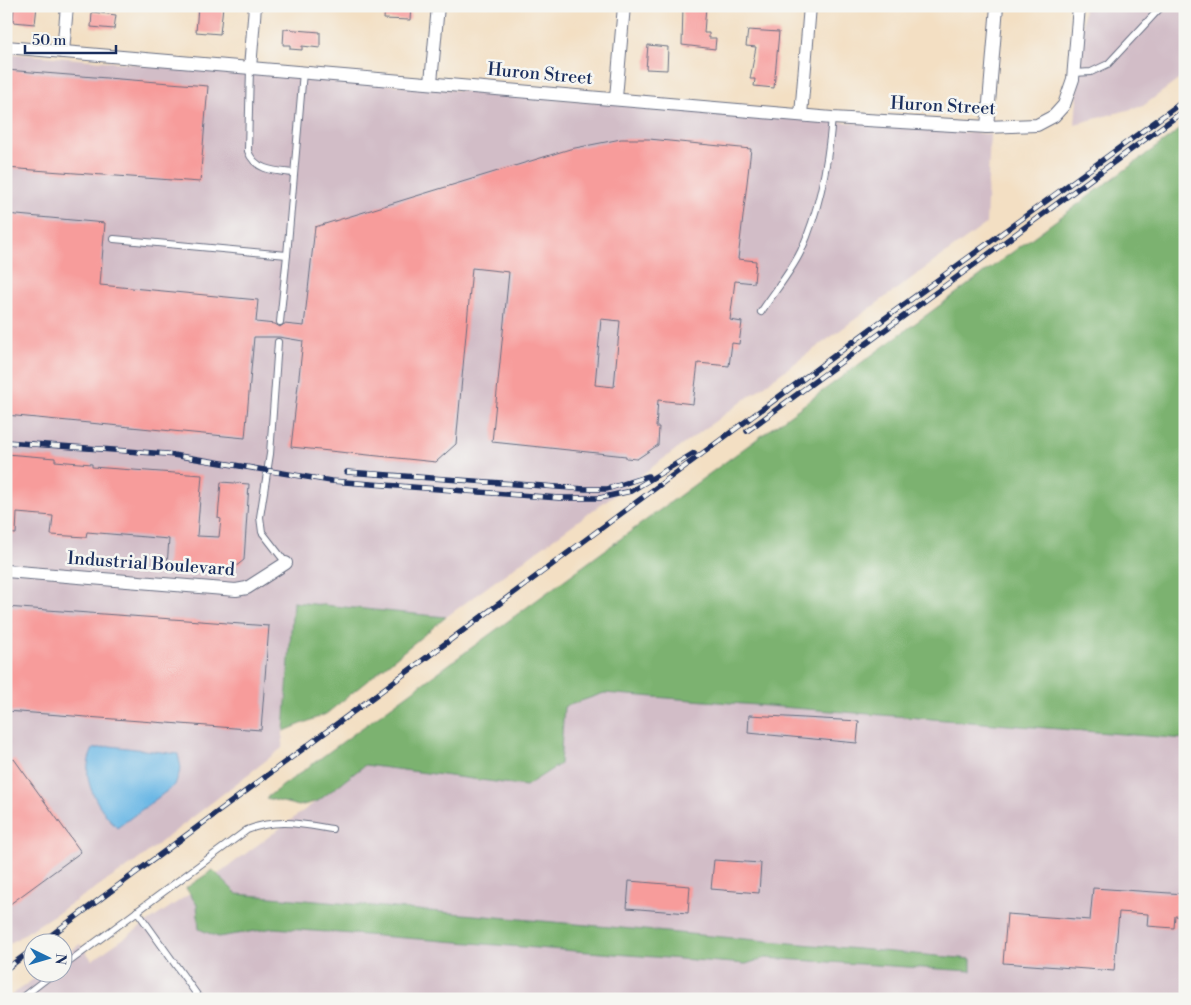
<svg xmlns="http://www.w3.org/2000/svg" width="1191" height="1005" font-family="'Libre Bodoni',serif">
<rect width="100%" height="100%" fill="#f6f6f2"/>
<filter id="ink" filterUnits="userSpaceOnUse"><feTurbulence type="fractalNoise" baseFrequency=".02" numOctaves="2"/><feDisplacementMap in="SourceGraphic" scale="10" xChannelSelector="R" yChannelSelector="G"/><feConvolveMatrix kernelMatrix="1 2 1 2 8 2 1 2 1" color-interpolation-filters="sRGB"/></filter>
<filter id="wash" filterUnits="userSpaceOnUse"><feTurbulence type="fractalNoise" baseFrequency=".0096" numOctaves="4" result="noise"/><feDisplacementMap in="SourceGraphic" scale="20" xChannelSelector="R" yChannelSelector="G"/><feGaussianBlur stdDeviation="1.12" result="paint"/><feColorMatrix in="noise" values="0 0 0 0 0 0 0 0 0 0 0 0 0 0 0 0 0 1.4 0 .05"/><feComposite in="paint" operator="in"/></filter>
<g filter="url(#wash)">
<rect width="100%" height="100%" fill="#f3dfc3"/>
<g fill="#d2bdc7">
<path d="M 1084,6 L 1185,6 L 1185,75 L 1143,106 L 1075,124 Z"/>
<path d="M 6,53 L 990,134 L 986,224 L 446,617 L 293,602 L 282,748 L 134,863 L 6,946 Z"/>
<path d="M 604,693 L 1185,739 L 1185,999 L 6,999 L 42,973 L 62,972 L 63,957 L 80,944 L 92,960 L 217,875 L 365,765 L 527,786 L 560,764 L 564,707 Z"/>
</g>
<g fill="#7cb26f" stroke="#4c7066">
<path d="M 1185,126 L 1185,683 L 1181,686 L 1185,689 L 1185,739 L 604,693 L 564,707 L 560,764 L 526,786 L 365,765 L 318,801 L 299,806 L 266,798 Z"/>
<path d="M 293,602 L 446,617 L 326,714 L 284,731 Z"/>
<path d="M 213,870 L 237,894 L 971,959 L 971,971 L 765,958 L 746,964 L 274,928 L 218,937 L 199,929 L 197,905 L 186,888 Z"/>
</g>
<path fill="#6cb8e5" stroke="#4474a2" d="M 110,746 L 178,754 L 181,768 L 175,785 L 117,828 C 97,806 78,778 93,749 Z"/>
<g id="blocks">
<g fill="#f79c9b" fill-rule="evenodd">
<path d="M 14,6 L 37,6 L 35,24 L 13,22 Z"/>
<path d="M 198,6 L 223,6 L 220,34 L 196,32 Z"/>
<path d="M 385,6 L 411,6 L 410,20 L 384,19 Z"/>
<path d="M 683,6 L 706,6 L 704,33 L 709,33 L 709,38 L 716,38 L 715,49 L 682,45 Z"/>
<path d="M 92,12 L 116,15 L 114,29 L 91,27 Z"/>
<path d="M 284,29 L 320,32 L 320,48 L 302,46 L 302,50 L 290,49 L 290,45 L 283,45 Z"/>
<path d="M 748,30 L 779,32 L 774,88 L 754,86 L 755,79 L 750,79 L 756,47 L 746,46 Z"/>
<path d="M 648,45 L 668,47 L 667,70 L 646,69 Z"/>
<path d="M 6,70 L 208,86 L 200,182 L 6,168 Z"/>
<path d="M 621,139 L 649,139 L 751,149 L 738,259 L 756,261 L 754,283 L 735,281 L 730,320 L 742,322 L 739,344 L 732,343 L 729,366 L 698,363 L 693,404 L 658,400 L 656,427 L 659,427 L 658,445 L 637,459 L 626,458 L 626,456 L 492,442 L 509,272 L 472,268 L 456,444 L 436,462 L 291,447 L 303,341 L 279,337 L 254,337 L 245,438 L 6,415 L 6,214 L 105,223 L 100,285 L 258,300 L 256,322 L 275,324 L 280,327 L 284,324 L 304,326 L 315,227 L 570,149 ZM 601,319 L 620,321 L 614,387 L 595,385 Z"/>
<path d="M 6,454 L 55,458 L 55,461 L 92,464 L 92,467 L 202,475 L 197,536 L 219,537 L 221,519 L 218,518 L 221,482 L 249,484 L 244,560 L 230,571 L 167,566 L 169,539 L 87,532 L 86,537 L 51,535 L 53,516 L 17,513 L 16,534 L 6,533 Z"/>
<path d="M 6,607 L 269,626 L 261,730 L 6,711 Z"/>
<path d="M 749,715 L 859,721 L 857,743 L 748,733 Z"/>
<path d="M 14,759 L 81,852 L 6,907 L 6,764 Z"/>
<path d="M 714,860 L 761,863 L 759,893 L 711,889 Z"/>
<path d="M 629,881 L 690,886 L 688,913 L 627,908 Z"/>
<path d="M 1093,888 L 1185,894 L 1185,917 L 1175,916 L 1174,928 L 1147,926 L 1148,914 L 1119,912 L 1114,971 L 1003,963 L 1007,914 L 1090,920 Z"/>
</g>
</g>
</g>
<g filter="url(#ink)">
<use href="#blocks" fill-opacity="0" stroke="#676d81" stroke-width="1"/>
<g fill="none" stroke-linecap="round" stroke-linejoin="round">
<defs>
<g id="lane">
<path d="M 250,68 L 248,151 C 255,171 276,171 294,173"/>
<path d="M 1074,73 L 1091,72 L 1108,64 L 1162,6"/>
<path d="M 114,239 L 287,255 L 303,72"/>
<path d="M 761,312 C 774,292 791,272 801,251 C 820,209 828,164 832,118"/>
<path d="M 280,322 L 287,255"/>
<path d="M 278,342 L 270,454 L 260,517 L 262,532 L 286,563"/>
<path d="M 137,911 L 200,999"/>
<path d="M 62,967 L 247,830 C 277,818 301,824 332,829"/>
<path d="M 20,999 L 55,972"/>
</g>
<g id="street">
<path d="M 6,47 L 832,118 L 987,127 L 1037,125 L 1054,116 L 1064,105 L 1073,79 L 1079,6"/>
<path d="M 63,52 L 67,6"/>
<path d="M 250,68 L 255,6"/>
<path d="M 431,82 L 438,6"/>
<path d="M 616,98 L 624,6"/>
<path d="M 801,115 L 810,6"/>
<path d="M 987,127 L 997,6"/>
<path d="M 6,571 L 236,590 L 247,588 L 286,563"/>
</g>
</defs>
<use href="#lane" stroke="#676d81" stroke-width="8"/>
<use href="#street" stroke="#676d81" stroke-width="14"/>
<use href="#lane" stroke="#fff" stroke-width="6"/>
<use href="#street" stroke="#fff" stroke-width="12"/>
<defs>
<g id="rail">
<path d="M 747,431 L 1185,110"/>
<path d="M 6,442 L 167,454 L 331,481 L 559,498 L 600,498 L 631,491 L 694,453"/>
<path d="M 347,472 L 585,489 L 607,489 L 648,476"/>
<path d="M 42,942 L 884,319 L 1185,100"/>
<path d="M 6,969 L 32,950"/>
</g>
</defs>
<use href="#rail" stroke="#1b2f5e" stroke-width="5.5"/>
<use href="#rail" stroke="#f6f6f2" stroke-width="4" stroke-dasharray="11" stroke-linecap="butt"/>
</g>
</g>
<g text-anchor="middle" dominant-baseline="central" stroke-width="5" stroke-linejoin="round" paint-order="stroke">
<g font-size="18" fill="#1b2f5e" stroke="#f6f6f2">
<text transform="translate(540 74) rotate(5)">Huron Street</text>
<text transform="translate(943 106) rotate(3)">Huron Street</text>
<text transform="translate(151 564) rotate(4)">Industrial Boulevard</text>
</g>
</g>
<rect width="1191" height="1005" fill="none" stroke="#f6f6f2" stroke-width="25"/>
<g transform="translate(48 958) rotate(95)"><circle r="24" fill="#f6f6f2" stroke="#9ea6b7"/>
<path d="M0-4L9 19L0 12L-9 19Z" fill="#1f6fb2"/>
<text y="-8" font-size="14" font-weight="bold" text-anchor="middle" fill="#1b2f5e">N</text>
</g>
<path d="M25 45v8h91v-8" fill="none" stroke="#1b2f5e" stroke-width="2.5"/>
<text x="32" y="45" font-size="15" fill="#1b2f5e" stroke="#f6f6f2" stroke-width="4" paint-order="stroke">50 m</text>
</svg>
